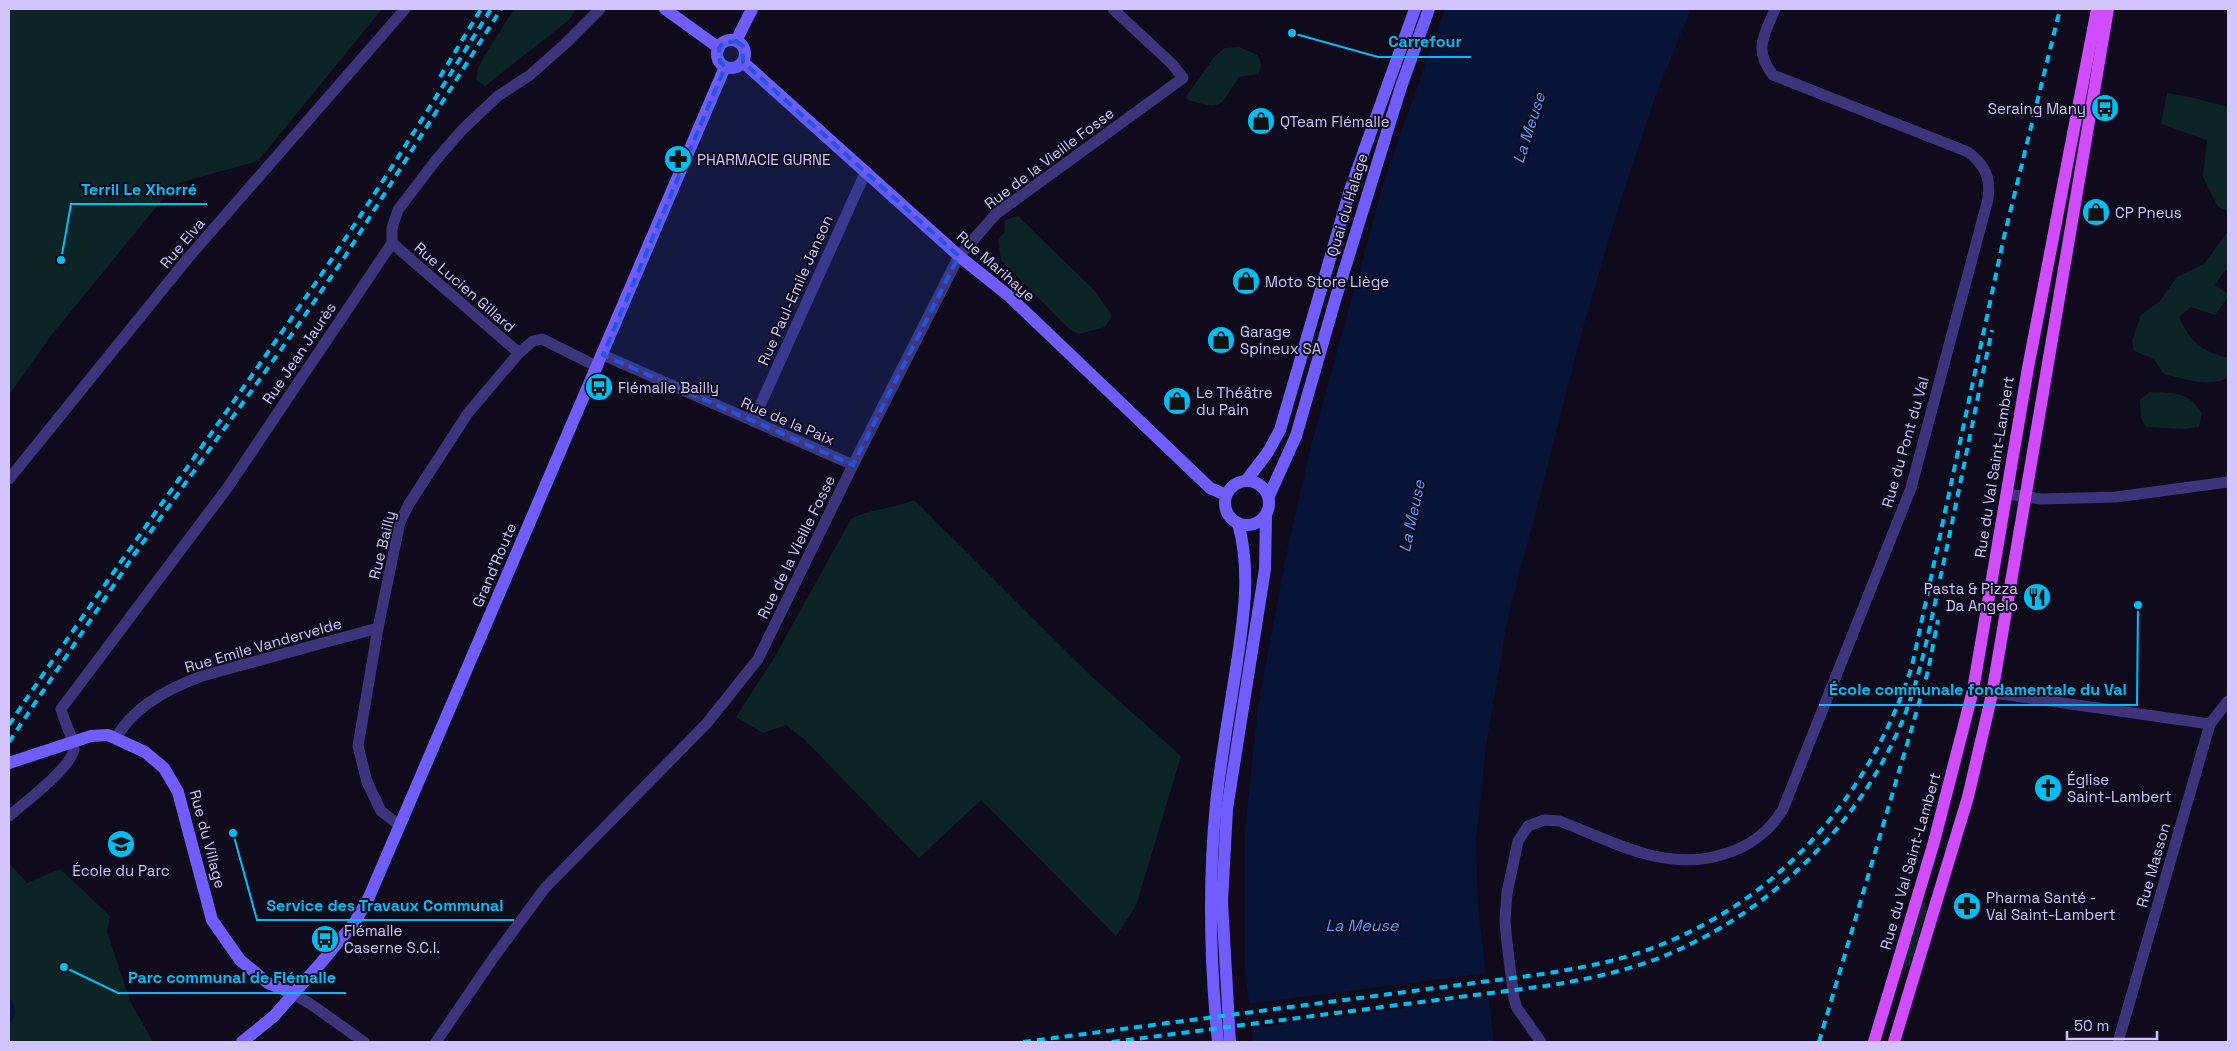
<svg xmlns="http://www.w3.org/2000/svg" width="2237" height="1051" font-family="'Space Grotesk',sans-serif">
<rect width="100%" height="100%" fill="#0f0a1c"/>
<g fill="#0d2426">
<path d="M 9,9 L 382,9 L 258,161 L 175,184 L 50,337 L 9,395 Z"/>
<path d="M 514,9 L 576,9 L 569,20 L 485,86 L 476,80 L 478,68 L 485,55 Z"/>
<path d="M 1239,47 L 1258,55 L 1261,64 L 1259,74 L 1239,77 C 1219,106 1225,111 1188,100 L 1186,97 L 1215,56 L 1225,48 Z"/>
<path d="M 2167,93 L 2190,97 L 2228,107 L 2228,211 L 2218,207 L 2203,177 L 2207,140 L 2161,124 Z"/>
<path d="M 1018,216 L 1095,291 L 1112,316 L 1105,327 L 1079,334 L 1070,330 L 1001,260 L 998,239 L 1004,233 L 1005,220 Z"/>
<path d="M 2228,231 L 2228,269 L 2223,273 L 2215,285 L 2228,294 L 2228,297 L 2215,315 L 2191,307 L 2179,317 C 2191,343 2201,351 2228,358 L 2228,377 C 2211,389 2182,378 2164,374 L 2154,359 L 2134,351 L 2132,341 L 2141,315 L 2160,301 L 2177,277 L 2204,264 Z"/>
<path d="M 2149,392 C 2174,393 2189,391 2202,414 L 2199,427 L 2183,429 L 2146,427 L 2141,418 L 2140,400 Z"/>
<path d="M 914,500 L 1091,676 L 1181,756 L 1136,906 L 1116,936 L 981,800 L 919,858 L 806,741 L 786,725 L 763,733 L 736,717 L 774,658 L 851,519 C 871,508 893,509 914,500 Z"/>
<path d="M 9,863 L 27,883 L 60,869 L 110,916 L 107,932 L 131,1003 L 153,1042 L 9,1042 Z"/>
<path d="M 1925,902 L 1927,907 L 1910,965 L 1905,967 L 1903,963 L 1921,904 Z"/>
</g>
<g fill="#071438">
<path d="M 1445,9 L 1691,9 L 1654,100 L 1619,205 L 1587,313 L 1507,622 L 1486,746 L 1476,841 L 1478,907 L 1494,1042 L 1253,1042 L 1245,967 L 1245,830 L 1258,707 L 1286,556 L 1311,446 L 1385,178 Z"/>
<path d="M 9,997 L 12,1001 L 16,1014 L 9,1025 Z"/>
</g>
<path fill="#0f0a1c" d="M 1488,973 L 1491,997 L 1249,1029 L 1246,1004 Z"/>
<g fill="none" stroke-linecap="round" stroke-linejoin="round">
<g stroke="#3e347c" stroke-width="11">
<path d="M 392,243 L 519,353"/>
<path d="M 603,355 L 853,465"/>
<path d="M 753,421 L 866,171"/>
<path d="M 9,479 L 188,258 L 405,9"/>
<path d="M 2007,494 L 2041,499 L 2116,497 L 2228,482"/>
<path d="M 1973,690 L 2210,724"/>
<path d="M 116,738 C 133,707 169,688 202,676 L 378,628"/>
<path d="M 9,816 C 24,803 71,768 74,749 C 75,742 63,719 61,709 L 228,487 L 392,243 L 392,228 L 398,210 L 436,160 L 462,130 L 498,96 L 530,75 L 565,44 L 600,9"/>
<path d="M 399,825 L 381,811 L 367,782 L 358,746 L 378,628 L 400,522 L 409,504 L 468,413 L 519,353 L 533,341 L 542,339 L 598,367"/>
<path d="M 292,993 L 312,1005 L 364,1042"/>
<path d="M 436,1042 L 494,957 L 545,888 L 707,723 L 758,659 L 853,465 L 959,256 L 996,214 L 1183,78 L 1172,64 L 1113,9"/>
<path d="M 1541,1042 L 1517,1008 L 1514,999 L 1507,943 L 1505,920 L 1507,893 L 1518,841 L 1528,826 L 1544,820 L 1560,821 C 1613,842 1667,873 1724,854 C 1749,847 1770,831 1783,809 L 1911,488 L 1988,199 C 1991,178 1985,165 1968,152 L 1773,75 C 1753,49 1764,36 1775,9"/>
<path d="M 2118,1042 L 2210,724 L 2228,701"/>
</g>
<g stroke="#715cff" stroke-width="12">
<path d="M 665,9 L 719,48"/>
<circle cx="731" cy="54" r="14"/>
<path d="M 736,41 L 752,9"/>
<path d="M 743,62 L 959,256 L 1009,296 L 1210,488 L 1226,495"/>
<circle cx="1247" cy="503" r="22"/>
<path d="M 1246,481 L 1268,452 L 1280,430 L 1350,190 L 1415,9"/>
<path d="M 1269,496 L 1296,436 L 1336,297 L 1401,87 L 1429,9"/>
<path d="M 9,763 L 91,736 L 108,735 L 145,752 L 164,768 L 178,792 L 212,920 L 240,960 L 268,983 L 292,993"/>
<path d="M 242,1042 L 274,1016 L 326,957 L 355,922 L 369,897 L 725,67"/>
<path d="M 1218,1042 C 1210,963 1208,884 1216,804 C 1221,757 1230,709 1237,662 C 1244,616 1251,569 1238,523"/>
<path d="M 1230,1042 L 1222,902 L 1227,809 L 1265,569 L 1266,516"/>
</g>
<g stroke="#cf4cff" stroke-width="12">
<path d="M 1874,1042 L 1934,842 L 1973,690 L 2028,368 L 2097,9"/>
<path d="M 1894,1042 L 1968,797 L 1992,694 L 2108,9"/>
</g>
<g stroke="#00bff0" stroke-width="4" stroke-dasharray="8 6" stroke-linecap="butt">
<path d="M 440,77 L 481,9"/>
<path d="M 9,725 C 111,572 220,424 323,272 C 381,186 436,97 491,9"/>
<path d="M 9,742 L 134,555 L 290,337 L 344,258 L 501,9"/>
<path d="M 1023,1042 L 1543,974 C 1573,969 1603,964 1632,955 C 1771,911 1868,802 1912,666 L 2004,237 L 2060,9"/>
<path d="M 1112,1042 L 1545,986 C 1584,980 1622,972 1659,958 C 1768,915 1860,826 1904,717 C 1924,665 1933,610 1945,556 C 1961,481 1976,405 1992,330"/>
<path d="M 1819,1042 L 1913,724 L 1928,671 L 1938,620"/>
</g>
</g>
<path fill="#2654da" fill-opacity="0.2" stroke="#2654da" stroke-width="4" stroke-dasharray="10 6" stroke-linejoin="round" d="M 736,41 L 743,46 L 743,62 L 959,256 L 853,465 L 603,355 L 725,67 L 720,62 L 719,48 L 723,43 Z"/>
<defs>
<symbol id="bus-disc" viewBox="-11 -11 22 22"><circle r="9.5" fill="#00bff0" stroke="#0f0a1c"/><path d="M-5-6H5V4H4V6H2V4H-2V6H-4V4H-5ZM-3.5-4V0h7V-4ZM-3.5 1.2v1.5H-2V1.2ZM2 1.2v1.5H3.5V1.2Z" fill="#111"/></symbol>
<symbol id="shop-disc" viewBox="-11 -11 22 22"><circle r="9.5" fill="#00bff0" stroke="#0f0a1c"/><path d="M-5-2.5h2.3a2.7 3.5 0 0 1 5.4 0H5L5.5 6h-11ZM-1.5-2.5h3a1.5 2.3 0 0 0-3 0Z" fill="#111"/></symbol>
<symbol id="pharmacy-disc" viewBox="-11 -11 22 22"><circle r="9.5" fill="#00bff0" stroke="#0f0a1c"/><path d="M-2-6h4v4h4v4h-4v4h-4v-4h-4v-4h4Z" fill="#111"/></symbol>
<symbol id="restaurant-disc" viewBox="-11 -11 22 22"><circle r="9.5" fill="#00bff0" stroke="#0f0a1c"/><path d="M-5-6h1v4h1v-4h1v4h1v-4h1v5L-1.5 .5V6h-2V.5L-5-1ZM5-6V6H3V1.5H1.5Q1.5-4 5-6Z" fill="#111"/></symbol>
<symbol id="church-disc" viewBox="-11 -11 22 22"><circle r="9.5" fill="#00bff0" stroke="#0f0a1c"/><path d="M-1.2-6h2.4v3.5h3.3v2.4h-3.3V6h-2.4V-.1h-3.3v-2.4h3.3Z" fill="#111"/></symbol>
<symbol id="school-disc" viewBox="-11 -11 22 22"><circle r="9.5" fill="#00bff0" stroke="#0f0a1c"/><path d="M0-5L7-2L0 1L-7-2ZM-4 1L0 2.5L4 1V4Q0 6-4 4Z" fill="#111"/></symbol>
</defs>
<g fill-rule="evenodd">
<use href="#bus-disc" x="2089" y="92" width="32" height="32"/>
<use href="#shop-disc" x="1245" y="105" width="32" height="32"/>
<use href="#pharmacy-disc" x="662" y="143" width="32" height="32"/>
<use href="#shop-disc" x="2080" y="196" width="32" height="32"/>
<use href="#shop-disc" x="1230" y="265" width="32" height="32"/>
<use href="#shop-disc" x="1205" y="324" width="32" height="32"/>
<use href="#bus-disc" x="583" y="371" width="32" height="32"/>
<use href="#shop-disc" x="1161" y="385" width="32" height="32"/>
<use href="#restaurant-disc" x="2021" y="581" width="32" height="32"/>
<use href="#church-disc" x="2032" y="772" width="32" height="32"/>
<use href="#school-disc" x="105" y="828" width="32" height="32"/>
<use href="#pharmacy-disc" x="1951" y="890" width="32" height="32"/>
<use href="#bus-disc" x="309" y="923" width="32" height="32"/>
</g>
<g text-anchor="middle" dominant-baseline="central" stroke-width="4" stroke-linejoin="round" paint-order="stroke">
<g font-size="15" fill="#d2c5ff" stroke="#0f0a1c" text-anchor="start">
<text x="2086" y="108" text-anchor="end">Seraing Many</text>
<text x="1280" y="121">QTeam Flémalle</text>
<text x="697" y="159">PHARMACIE GURNE</text>
<text x="2115" y="212">CP Pneus</text>
<text x="1265" y="281">Moto Store Liège</text>
<text x="1240" y="331">Garage<tspan x="1240" dy="17">Spineux SA</tspan></text>
<text x="618" y="387">Flémalle Bailly</text>
<text x="1196" y="392">Le Théâtre<tspan x="1196" dy="17">du Pain</tspan></text>
<text x="2018" y="588" text-anchor="end">Pasta &amp; Pizza<tspan x="2018" dy="17">Da Angelo</tspan></text>
<text x="2067" y="779">Église<tspan x="2067" dy="17">Saint-Lambert</tspan></text>
<text x="121" y="870" text-anchor="middle">École du Parc</text>
<text x="1986" y="897">Pharma Santé -<tspan x="1986" dy="17">Val Saint-Lambert</tspan></text>
<text x="344" y="930">Flémalle<tspan x="344" dy="17">Caserne S.C.I.</tspan></text>
</g>
<g font-size="15" fill="#d2c5ff" stroke="#0f0a1c">
<text transform="translate(1049 158) rotate(-37)">Rue de la Vieille Fosse</text>
<text transform="translate(1347 205) rotate(-73)">Quai du Halage</text>
<text transform="translate(182 243) rotate(-50)">Rue Elva</text>
<text transform="translate(996 266) rotate(41)">Rue Marihaye</text>
<text transform="translate(465 287) rotate(41)">Rue Lucien Gillard</text>
<text transform="translate(795 290) rotate(-66)">Rue Paul-Emile Janson</text>
<text transform="translate(299 353) rotate(-56)">Rue Jean Jaurès</text>
<text transform="translate(788 421) rotate(23)">Rue de la Paix</text>
<text transform="translate(1905 442) rotate(-74)">Rue du Pont du Val</text>
<text transform="translate(1994 467) rotate(-81)">Rue du Val Saint-Lambert</text>
<text transform="translate(382 545) rotate(-76)">Rue Bailly</text>
<text transform="translate(796 547) rotate(-64)">Rue de la Vieille Fosse</text>
<text transform="translate(494 565) rotate(-67)">Grand'Route</text>
<text transform="translate(263 645) rotate(-16)">Rue Emile Vandervelde</text>
<text transform="translate(208 839) rotate(75)">Rue du Village</text>
<text transform="translate(1910 861) rotate(-74)">Rue du Val Saint-Lambert</text>
<text transform="translate(2153 865) rotate(-74)">Rue Masson</text>
</g>
<g font-size="16" font-style="italic" fill="#539dff" stroke="#0f0a1c">
<text transform="translate(1529 128) rotate(-72)">La Meuse</text>
<text transform="translate(1412 516) rotate(-78)">La Meuse</text>
<text x="1362" y="925">La Meuse</text>
</g>
</g>
<path fill="none" stroke="#00bff0" stroke-width="2" d="M1292 33L1378 57H1471M61 260L71 204H207M2138 605L2137 705H1819M233 833L257 920H514M64 967L118 993H346"/>
<g fill="#00bff0" stroke="#0f0a1c" stroke-width="2">
<circle cx="1292" cy="33" r="5"/>
<circle cx="61" cy="260" r="5"/>
<circle cx="2138" cy="605" r="5"/>
<circle cx="233" cy="833" r="5"/>
<circle cx="64" cy="967" r="5"/>
</g>
<g font-size="16" text-anchor="middle" font-weight="bold" fill="#00bff0" stroke="#0f0a1c" stroke-width="4" stroke-linejoin="round" paint-order="stroke">
<text x="1425" y="47">Carrefour</text>
<text x="139" y="195">Terril Le Xhorré</text>
<text x="1978" y="695">École communale fondamentale du Val</text>
<text x="385" y="911">Service des Travaux Communal</text>
<text x="232" y="983">Parc communal de Flémalle</text>
</g>
<rect width="2237" height="1051" fill="none" stroke="#d2c5ff" stroke-width="20"/>
<path d="M2067 1031v8h90v-8" fill="none" stroke="#d2c5ff" stroke-width="2.5"/>
<text x="2074" y="1031" font-size="15" fill="#d2c5ff" stroke="#0f0a1c" stroke-width="4" paint-order="stroke">50 m</text>
</svg>
